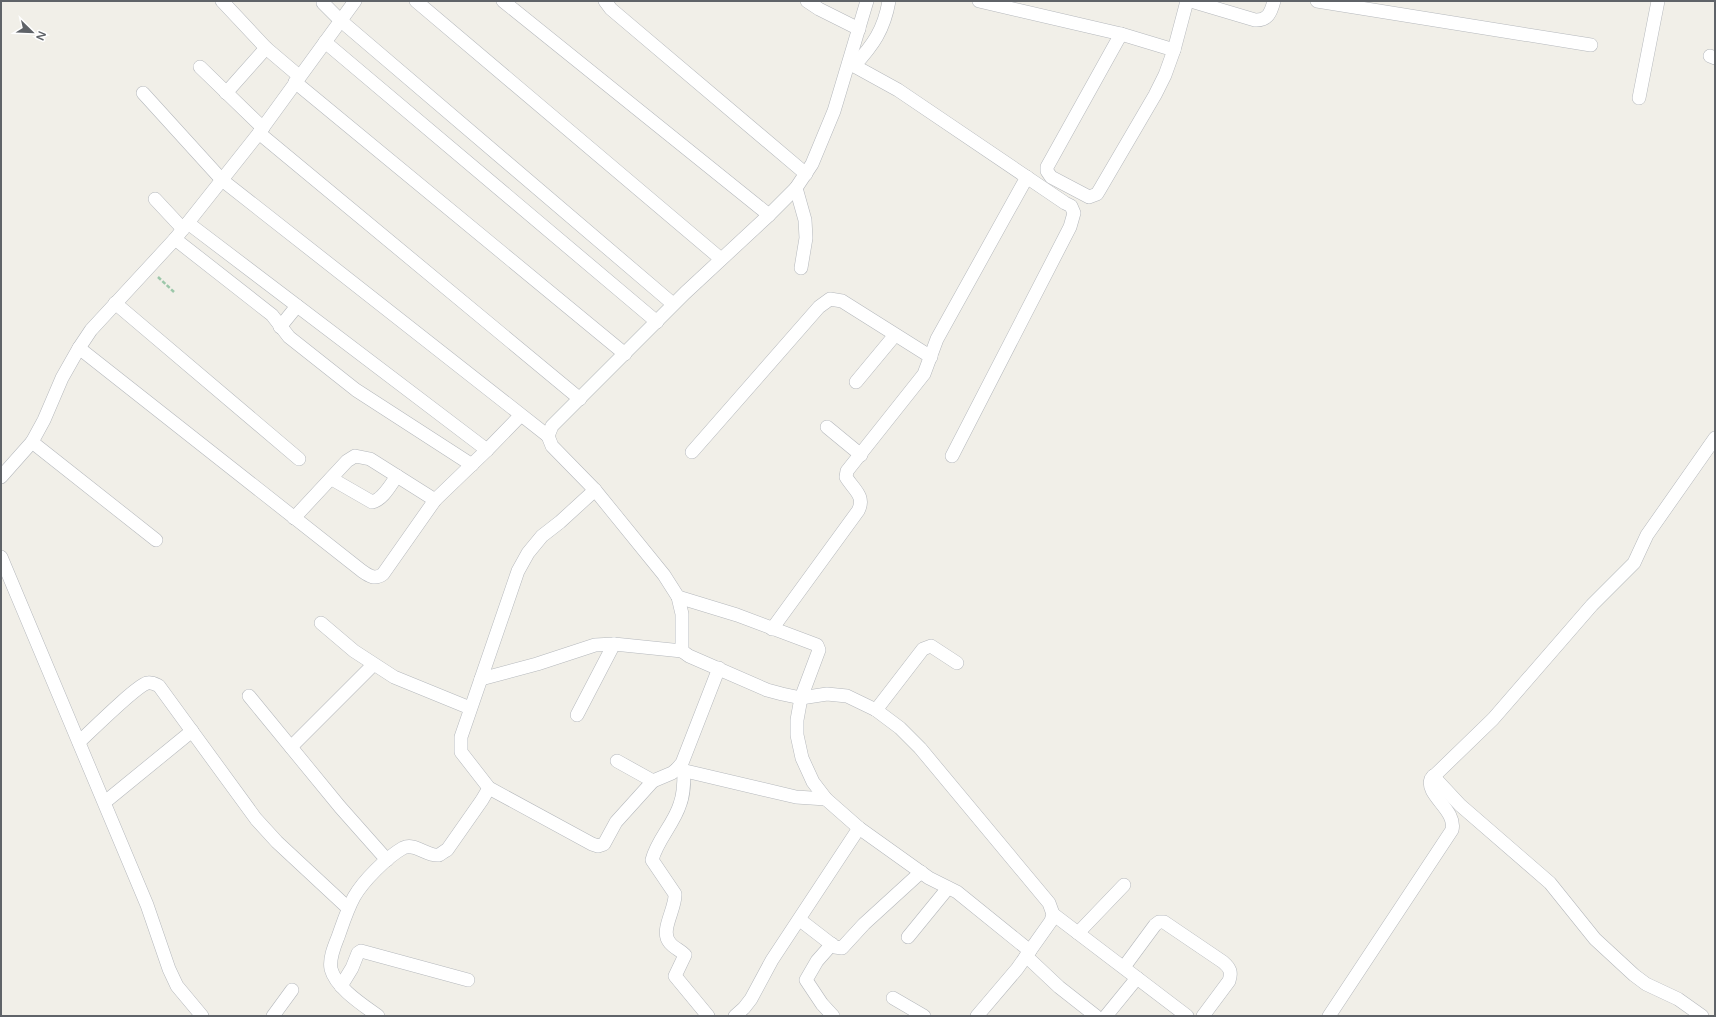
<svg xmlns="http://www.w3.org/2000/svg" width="1716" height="1017" font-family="'Varela Round',sans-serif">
<rect width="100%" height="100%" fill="#f1efe8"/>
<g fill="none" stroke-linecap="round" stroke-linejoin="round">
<defs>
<g id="street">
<path d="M 222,1 L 266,48 L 299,76"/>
<path d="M 416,1 L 721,259"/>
<path d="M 503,1 L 769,215"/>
<path d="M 605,1 L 611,9 L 806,174"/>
<path d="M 807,1 L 819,9 L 859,29"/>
<path d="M 867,1 L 834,111 L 812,164 L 796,188 L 769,215 L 685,293 L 552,426 L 548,436 L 552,446 L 595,490 L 664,575 L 678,597 L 682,614 L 682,651 L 689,656 L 767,690 L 782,694 L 801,698 L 827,694 L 847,696 L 876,710 L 900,728 L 920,748 L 1049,903 L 1053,914 L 1051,921 L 1017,969 L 977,1016"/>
<path d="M 979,1 L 1121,34 L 1174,50"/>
<path d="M 1191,1 L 1255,20 C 1268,21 1271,12 1274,1"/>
<path d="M 1317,1 L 1591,45"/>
<path d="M 323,3 L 340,20 L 673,304"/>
<path d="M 1121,34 L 1047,167 L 1047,171 L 1051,177 L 1089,197 L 1097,194 L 1100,189 L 1155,95 L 1165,75 L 1174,50 L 1187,1"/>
<path d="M 325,42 L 657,322"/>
<path d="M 1710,56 L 1715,58"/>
<path d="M 849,63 L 898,90 L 1065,203 L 1071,206 L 1074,213 L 1070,227 L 952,456"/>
<path d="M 854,66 C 873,45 884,30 889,1"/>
<path d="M 200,67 L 263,128"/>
<path d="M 295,82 L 625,354"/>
<path d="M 143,93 L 222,180 L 548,436"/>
<path d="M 226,93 L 266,48"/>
<path d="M 1639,98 L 1658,1"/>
<path d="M 259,133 L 580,399"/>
<path d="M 796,188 L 805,220 L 806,238 L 801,268"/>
<path d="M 155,199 L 183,229"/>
<path d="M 188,223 L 487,450"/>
<path d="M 175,239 L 272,315 L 289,337 L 356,390 L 472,465"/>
<path d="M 115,303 L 299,459"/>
<path d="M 280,327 L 297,306"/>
<path d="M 79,348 L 362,571 C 369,576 375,580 383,574 L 435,500 L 487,450 L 520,416"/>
<path d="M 856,382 L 895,335"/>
<path d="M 827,427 L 861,455"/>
<path d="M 32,442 L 156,540"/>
<path d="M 692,452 L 819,307 L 830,299 L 842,301 L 931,357"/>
<path d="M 1,477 L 32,442 L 44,420 L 62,378 L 79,348 L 91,330 L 175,239 L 259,133 L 355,1"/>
<path d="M 332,479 L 372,502 C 383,500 391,484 397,476"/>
<path d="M 595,490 L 560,522 L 542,536 L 528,553 L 518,571 L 461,737 L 461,752 L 489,788 L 592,844 L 598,846 L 604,844 L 616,822 L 653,781 L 672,773 L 677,769 L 682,763 L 719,668"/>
<path d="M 294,518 L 347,461 L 355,456 L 370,459 L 435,500"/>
<path d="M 1,557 L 147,905 L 169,969 L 177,986 L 202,1016"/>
<path d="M 678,597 L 737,615 L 817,645 L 819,650 L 801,698 L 797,720 L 797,735 L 802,758 L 813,782 L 826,799 L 859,828 L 929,878 L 957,892 L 1030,951"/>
<path d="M 321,623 L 354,651 L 394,677 L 470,708"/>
<path d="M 772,629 L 858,511 C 866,496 853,489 846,477 L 847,471 L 924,374 L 937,339 L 1027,177"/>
<path d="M 481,679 L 537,664 L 595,645 L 614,644 L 682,651"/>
<path d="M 249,696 L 340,807 L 387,860"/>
<path d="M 876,710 L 923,649 L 931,646 L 957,663"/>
<path d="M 577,715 L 614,644"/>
<path d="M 79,742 C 91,731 135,687 147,683 C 152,682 155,684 159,686 L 256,819 L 277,842 L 348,908"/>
<path d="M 291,747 L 373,665"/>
<path d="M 617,761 L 653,781"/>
<path d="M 677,769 L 796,797 L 826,799"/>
<path d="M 684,771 C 684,782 684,794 680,804 C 674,824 657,840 652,860 L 675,894 C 676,909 659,931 670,943 C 674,948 680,950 685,955 L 675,976 L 708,1016"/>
<path d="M 1433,776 L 1460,805 L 1550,883 L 1595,939 L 1634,975 L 1646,984 L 1678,999 L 1702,1016"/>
<path d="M 105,802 L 192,731"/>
<path d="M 1053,914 L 1187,1016"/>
<path d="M 800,920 L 835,947 L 842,948 L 864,924 L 921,872"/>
<path d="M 1078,933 L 1124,885"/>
<path d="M 908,937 L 948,888"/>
<path d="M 832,944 L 817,961 L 806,980 L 822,1004 L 833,1016"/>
<path d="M 1026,956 L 1059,987 L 1096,1016"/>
<path d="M 1124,967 L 1155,925 L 1159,922 L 1164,922 L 1223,962 C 1230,968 1232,972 1229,981 L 1203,1016"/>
<path d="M 341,986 L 352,968 L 358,953 L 361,951 L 468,980"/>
<path d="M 893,998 L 924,1016"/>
<path d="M 273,1016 L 292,990"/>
<path d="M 378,1016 C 363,1005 336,988 331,969 C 329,959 334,947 338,937 C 343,923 347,910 354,897 C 363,881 387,857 403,848 C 415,842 427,857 439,855 C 441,854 444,851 447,850 L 482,800 L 489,788"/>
<path d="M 735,1016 L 744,1008 L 751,999 L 772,960 L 859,828"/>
<path d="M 1106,1016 L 1137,978"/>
<path d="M 1329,1016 L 1452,830 C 1457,810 1425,795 1431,779 L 1493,719 L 1592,605 L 1634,563 L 1647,535 L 1715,438"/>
</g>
</defs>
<use href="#street" stroke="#b5b8bc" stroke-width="14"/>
<path stroke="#9cc7a9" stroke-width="2.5" stroke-dasharray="4 2" stroke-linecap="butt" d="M 158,277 L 174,292"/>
<use href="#street" stroke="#fff" stroke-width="13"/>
</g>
<rect width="1716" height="1017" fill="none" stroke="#5f6368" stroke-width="4"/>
<g transform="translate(32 32) rotate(113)" stroke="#ffffff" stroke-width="3" paint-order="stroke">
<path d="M0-3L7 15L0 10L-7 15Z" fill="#5f6368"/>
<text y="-6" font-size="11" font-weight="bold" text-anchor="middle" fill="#5f6368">N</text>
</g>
</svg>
